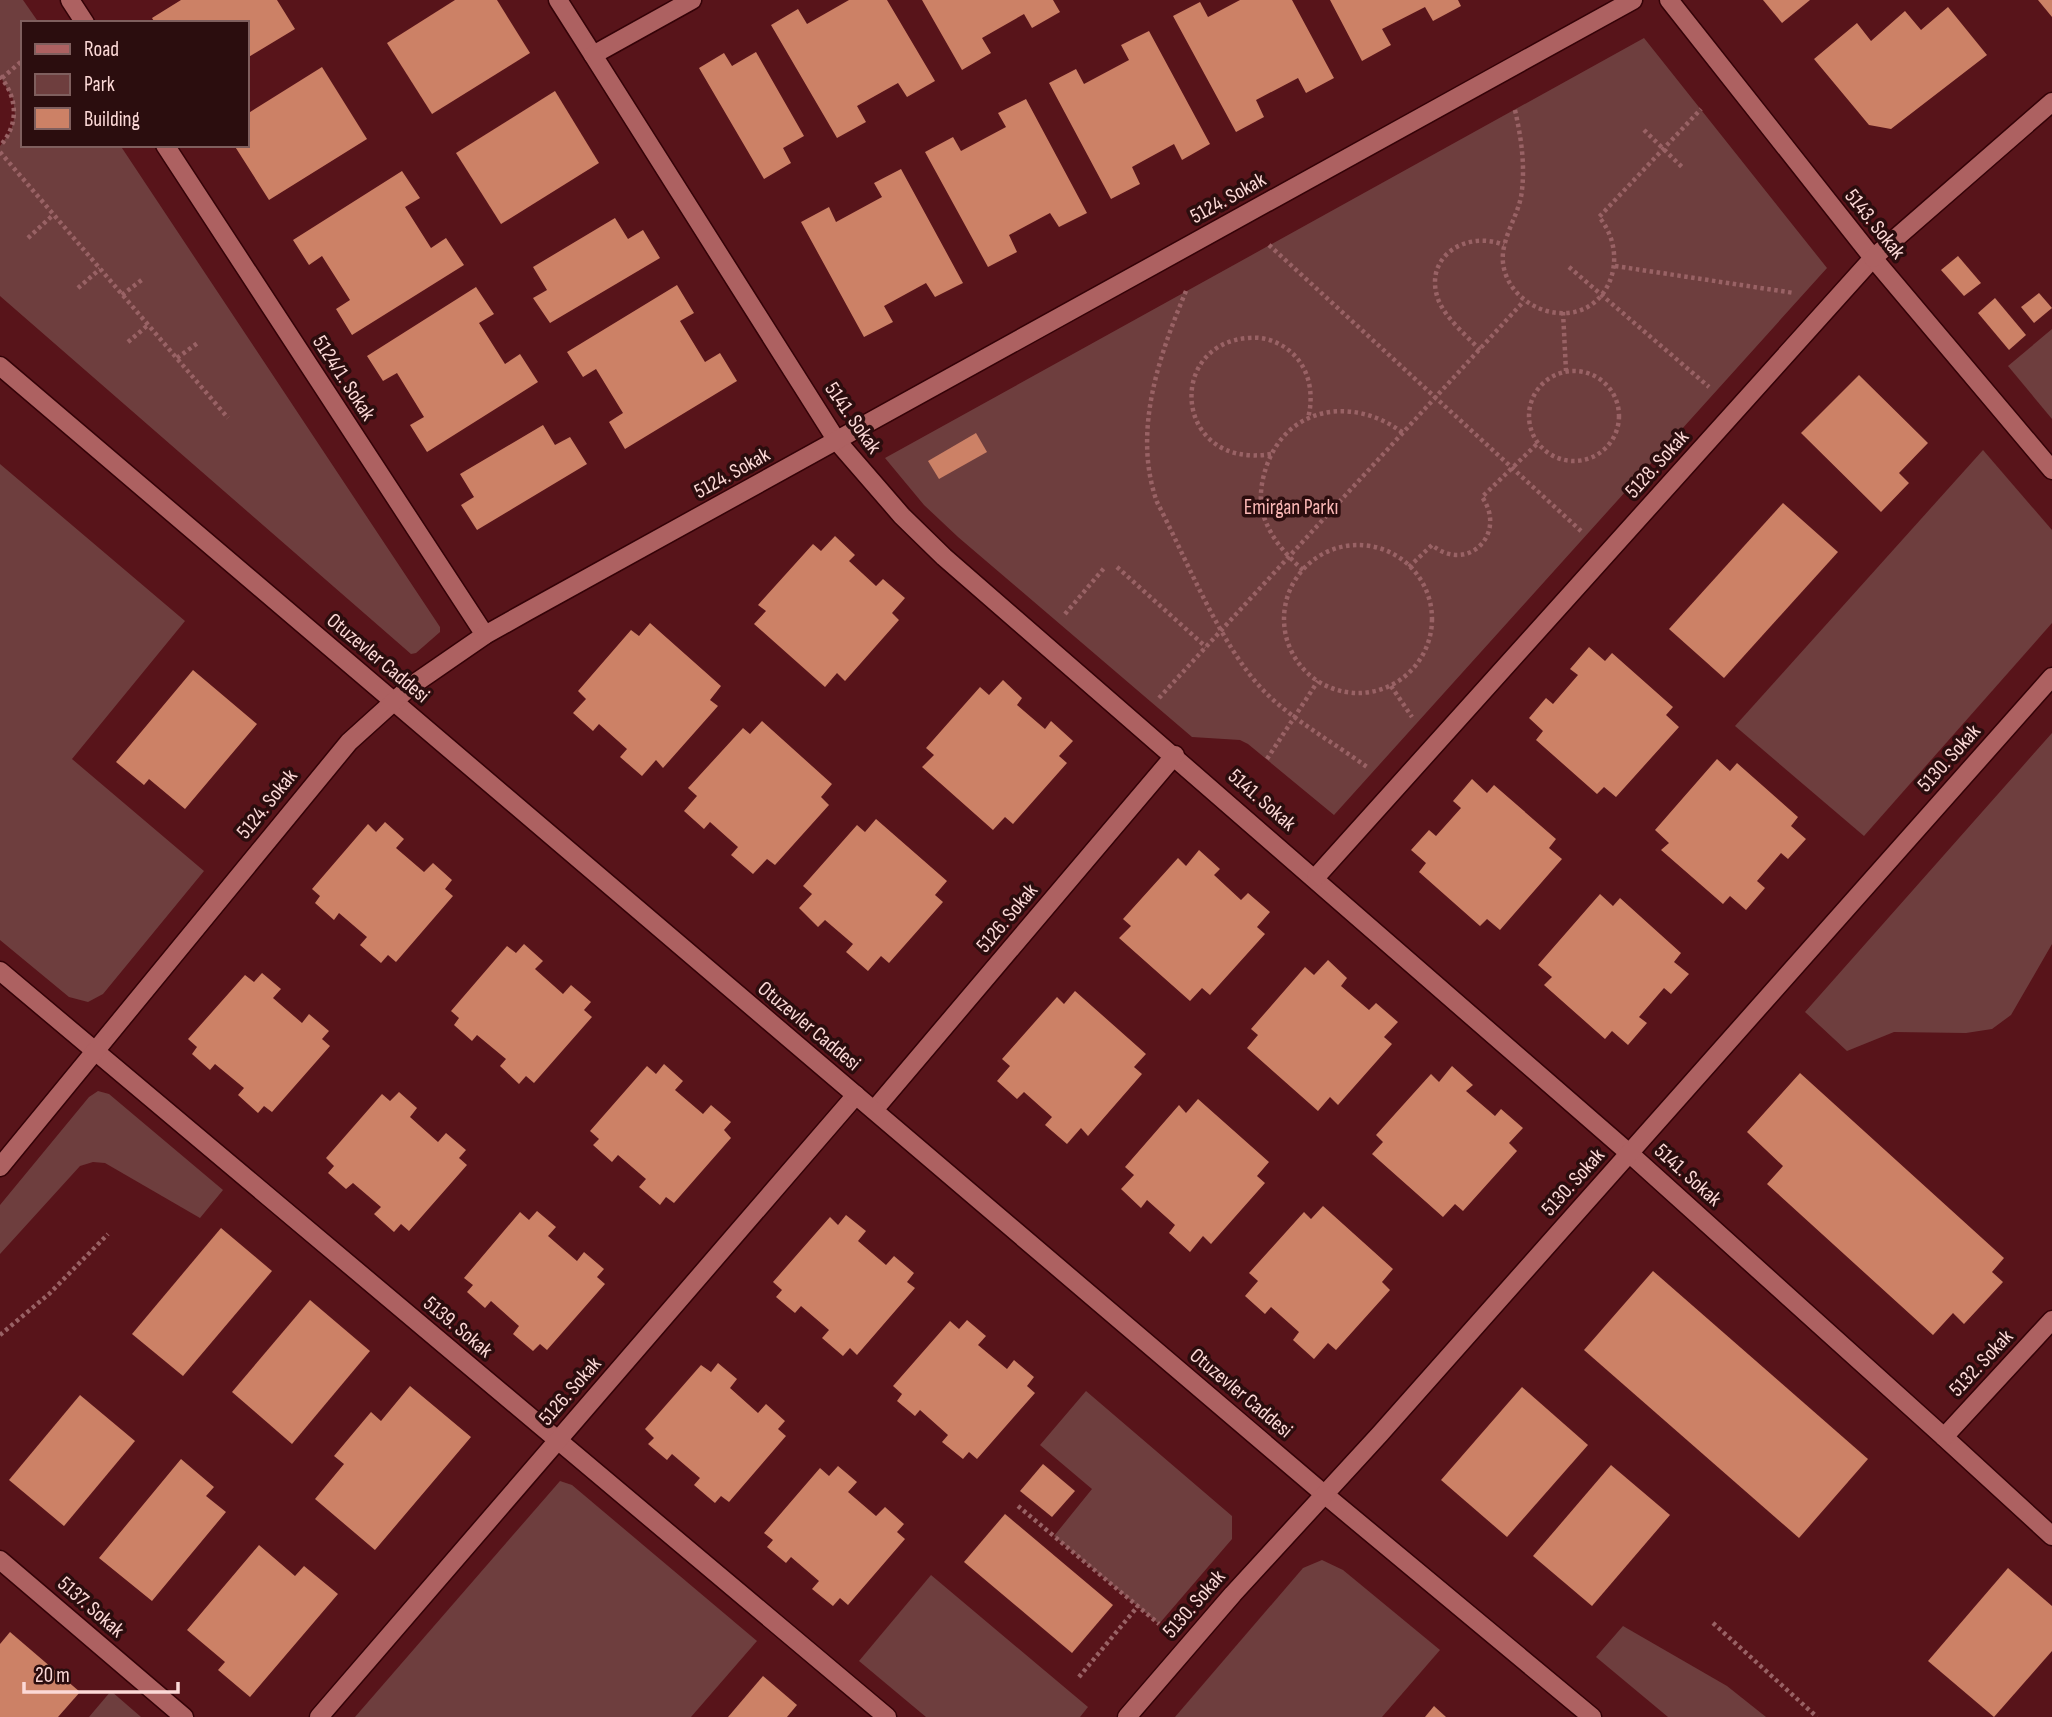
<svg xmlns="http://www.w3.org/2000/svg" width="2052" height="1717" font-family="'Sofia Sans Condensed',sans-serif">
<rect width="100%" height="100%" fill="#58141a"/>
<g fill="#6e3e3e">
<path d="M 0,0 L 23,0 L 39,23 L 23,23 L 23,145 L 120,145 L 440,627 L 440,632 L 416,653 L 411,654 L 0,296 L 0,146 L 11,131 L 15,115 L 13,99 L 0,76 Z"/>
<path d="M 1644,38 L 1827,268 L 1334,815 L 1248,744 L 1240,740 L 1192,737 L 958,537 L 924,505 L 885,458 Z"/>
<path d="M 2052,329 L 2052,419 L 2008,366 Z"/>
<path d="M 1983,450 L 2052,530 L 2052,623 L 1864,836 L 1735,726 Z"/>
<path d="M 0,464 L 185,621 L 72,759 L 204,871 L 103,994 L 88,1002 L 69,997 L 0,940 Z"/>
<path d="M 2052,733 L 2052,944 L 2011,1015 L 1992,1029 L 1966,1033 L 1894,1032 L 1847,1051 L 1805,1012 Z"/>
<path d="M 98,1091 L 109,1094 L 223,1190 L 200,1218 L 105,1163 L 93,1162 L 80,1166 L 0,1254 L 0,1205 L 89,1097 Z"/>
<path d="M 1086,1391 L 1232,1516 L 1232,1539 L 1159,1624 L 1054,1536 L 1092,1489 L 1040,1445 Z"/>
<path d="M 560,1481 L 572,1485 L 757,1641 L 691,1717 L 355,1717 Z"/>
<path d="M 1322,1560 L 1343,1570 L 1440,1650 L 1382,1717 L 1175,1717 L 1303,1568 Z"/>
<path d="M 931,1575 L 1088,1707 L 1080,1717 L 926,1717 L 859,1661 Z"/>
<path d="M 1623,1626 L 1727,1686 L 1766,1717 L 1668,1717 L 1596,1657 Z"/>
<path d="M 111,1691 L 141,1717 L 89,1717 Z"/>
</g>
<g fill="#cc8166">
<path d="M 181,0 L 277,0 L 295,29 L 247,58 L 247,23 L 155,23 L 152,18 Z"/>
<path d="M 455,0 L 497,0 L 530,53 L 432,114 L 387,43 Z"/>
<path d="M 849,0 L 887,0 L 935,81 L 907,97 L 898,83 L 857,106 L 866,122 L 837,138 L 771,25 L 798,9 L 807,24 Z"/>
<path d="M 922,0 L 1053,0 L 1060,12 L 1032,28 L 1024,14 L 982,38 L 991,53 L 962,70 Z"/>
<path d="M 1240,0 L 1292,0 L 1334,78 L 1306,93 L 1298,78 L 1256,100 L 1264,117 L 1236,132 L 1173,16 L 1200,2 L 1208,17 Z"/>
<path d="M 1330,0 L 1458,0 L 1461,6 L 1433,21 L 1425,7 L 1382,29 L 1391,45 L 1362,61 Z"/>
<path d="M 1763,0 L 1810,0 L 1782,23 Z"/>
<path d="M 2038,0 L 2052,0 L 2052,17 Z"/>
<path d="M 1948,7 L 1987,55 L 1891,129 L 1869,125 L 1814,59 L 1857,23 L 1871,41 L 1905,11 L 1921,30 Z"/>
<path d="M 1149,31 L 1210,144 L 1182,160 L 1174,144 L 1132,167 L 1140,184 L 1111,199 L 1049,83 L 1076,69 L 1084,84 L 1129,60 L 1121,45 Z"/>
<path d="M 756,52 L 804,136 L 783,148 L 791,163 L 764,179 L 699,68 L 724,53 L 732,66 Z"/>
<path d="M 322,67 L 367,139 L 269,200 L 234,145 L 247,145 L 247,114 Z"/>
<path d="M 555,91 L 599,163 L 501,224 L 456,153 Z"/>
<path d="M 1026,99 L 1087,213 L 1059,227 L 1050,213 L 1009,235 L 1017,252 L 988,267 L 925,152 L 953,137 L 961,151 L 1006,127 L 998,113 Z"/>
<path d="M 901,169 L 963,283 L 935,297 L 926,283 L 884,306 L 893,322 L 864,337 L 801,222 L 829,207 L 836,222 L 882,197 L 874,183 Z"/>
<path d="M 402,171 L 420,198 L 405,207 L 431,248 L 446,238 L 464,265 L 352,335 L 336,309 L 350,300 L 322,256 L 309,265 L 293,240 Z"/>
<path d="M 615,218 L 628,239 L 643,230 L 660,258 L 550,323 L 533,298 L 547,290 L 533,267 Z"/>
<path d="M 1958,256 L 1981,283 L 1964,296 L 1941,270 Z"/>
<path d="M 677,285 L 694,313 L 680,321 L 705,362 L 720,353 L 737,381 L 625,449 L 609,422 L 623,413 L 596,369 L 583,377 L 567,352 Z"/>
<path d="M 476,287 L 494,314 L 479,323 L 505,364 L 520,354 L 538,382 L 427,452 L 410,425 L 424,417 L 397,373 L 383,381 L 367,356 Z"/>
<path d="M 2039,293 L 2052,308 L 2034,323 L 2021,307 Z"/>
<path d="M 1995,298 L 2026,335 L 2009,350 L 1978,313 Z"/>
<path d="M 1859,375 L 1928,443 L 1899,473 L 1909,483 L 1881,512 L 1801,433 Z"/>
<path d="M 543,425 L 555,445 L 570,437 L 587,464 L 477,530 L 461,505 L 474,497 L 460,474 Z"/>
<path d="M 976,433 L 987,452 L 939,479 L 928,461 Z"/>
<path d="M 1783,503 L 1838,552 L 1724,678 L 1669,629 Z"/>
<path d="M 835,536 L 855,555 L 849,561 L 876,586 L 883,579 L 905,598 L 892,613 L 899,620 L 845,681 L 837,673 L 825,687 L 754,624 L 766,611 L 758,605 L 813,544 L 821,551 Z"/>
<path d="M 650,623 L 721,686 L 710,700 L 718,706 L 663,768 L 656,760 L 642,776 L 620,757 L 627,749 L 599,724 L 593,731 L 573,713 L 586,699 L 578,691 L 631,630 L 639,636 Z"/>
<path d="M 1589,647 L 1605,661 L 1612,653 L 1673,707 L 1666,715 L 1679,727 L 1616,797 L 1604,787 L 1597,794 L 1536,740 L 1543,731 L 1529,718 L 1546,698 L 1553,704 L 1578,675 L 1570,669 Z"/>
<path d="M 193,670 L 257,724 L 185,809 L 149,779 L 144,785 L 116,762 Z"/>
<path d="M 1003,680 L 1022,698 L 1017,705 L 1045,729 L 1051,721 L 1073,741 L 1059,756 L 1067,763 L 1013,824 L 1005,817 L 993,830 L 922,767 L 934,755 L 926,748 L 980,687 L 989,695 Z"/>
<path d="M 762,721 L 832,784 L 821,797 L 829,805 L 775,865 L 767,859 L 753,874 L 731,855 L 738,847 L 710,822 L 704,829 L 684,811 L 697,796 L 688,788 L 743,728 L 750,734 Z"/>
<path d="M 1717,759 L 1730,771 L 1737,763 L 1798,817 L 1791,826 L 1806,839 L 1788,859 L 1781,853 L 1757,881 L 1765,888 L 1746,910 L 1730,896 L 1723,904 L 1661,850 L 1669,843 L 1655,830 Z"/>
<path d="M 1472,779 L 1487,793 L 1494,785 L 1556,839 L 1549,848 L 1562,859 L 1500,930 L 1487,919 L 1480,926 L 1419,872 L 1426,863 L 1411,850 L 1429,830 L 1436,836 L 1461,808 L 1453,801 Z"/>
<path d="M 876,819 L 947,881 L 935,895 L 943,902 L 889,963 L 881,956 L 868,971 L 846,952 L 853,944 L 825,920 L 818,927 L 799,908 L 812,894 L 803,886 L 857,825 L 865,832 Z"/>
<path d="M 385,822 L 404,839 L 396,848 L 424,872 L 433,863 L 452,880 L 445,889 L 453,896 L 396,962 L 388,955 L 381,963 L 360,945 L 367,937 L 339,913 L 334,920 L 315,903 L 320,896 L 312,889 L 368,824 L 376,832 Z"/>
<path d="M 1199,850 L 1220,869 L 1214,875 L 1241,900 L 1248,893 L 1270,912 L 1257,927 L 1265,934 L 1210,995 L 1202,988 L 1190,1001 L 1119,938 L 1131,926 L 1123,919 L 1178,858 L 1186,866 Z"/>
<path d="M 1600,894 L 1613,906 L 1620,898 L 1681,953 L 1674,962 L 1689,974 L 1671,994 L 1664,988 L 1639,1017 L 1647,1023 L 1628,1045 L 1612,1031 L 1605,1039 L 1544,985 L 1552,977 L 1538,965 Z"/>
<path d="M 524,944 L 543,961 L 535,969 L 563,994 L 571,985 L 591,1002 L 584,1010 L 592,1017 L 534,1083 L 526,1076 L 519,1084 L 500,1066 L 506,1059 L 477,1035 L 472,1041 L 454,1025 L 459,1018 L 451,1011 L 507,946 L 516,953 Z"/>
<path d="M 1328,960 L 1347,978 L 1341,986 L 1369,1010 L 1376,1003 L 1398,1022 L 1384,1037 L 1392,1044 L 1338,1105 L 1330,1097 L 1318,1111 L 1247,1048 L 1258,1035 L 1251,1029 L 1305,967 L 1314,975 Z"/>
<path d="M 262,973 L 281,989 L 273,998 L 302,1023 L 309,1014 L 329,1031 L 322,1039 L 330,1046 L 272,1112 L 264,1106 L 258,1113 L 238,1095 L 244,1088 L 215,1064 L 210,1070 L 192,1054 L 197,1047 L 188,1039 L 245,975 L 254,982 Z"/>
<path d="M 1075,991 L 1146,1054 L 1134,1067 L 1142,1074 L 1088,1136 L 1081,1128 L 1067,1144 L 1045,1125 L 1052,1117 L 1024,1092 L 1017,1099 L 997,1081 L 1010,1066 L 1002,1059 L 1057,997 L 1064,1004 Z"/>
<path d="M 664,1064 L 683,1081 L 675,1090 L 703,1114 L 711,1105 L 731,1122 L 724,1130 L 731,1138 L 674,1203 L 666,1197 L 660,1205 L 639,1187 L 646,1179 L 618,1155 L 612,1162 L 593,1145 L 599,1139 L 590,1131 L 647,1066 L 656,1074 Z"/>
<path d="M 1452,1066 L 1473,1085 L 1466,1091 L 1495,1116 L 1501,1109 L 1523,1128 L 1509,1143 L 1517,1151 L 1463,1211 L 1455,1204 L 1443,1217 L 1372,1154 L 1383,1142 L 1376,1135 L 1431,1074 L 1439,1082 Z"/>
<path d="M 1800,1073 L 2004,1258 L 1992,1272 L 2003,1282 L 1964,1324 L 1953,1313 L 1933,1335 L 1767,1184 L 1783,1166 L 1747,1132 Z"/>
<path d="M 399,1092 L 417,1108 L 410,1117 L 438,1142 L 446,1133 L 466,1150 L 459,1158 L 467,1165 L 409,1231 L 401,1224 L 394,1232 L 374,1214 L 381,1207 L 353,1183 L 346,1189 L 328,1173 L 334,1166 L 326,1158 L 382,1094 L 390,1101 Z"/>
<path d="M 1198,1099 L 1269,1162 L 1257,1176 L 1265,1183 L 1211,1244 L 1203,1236 L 1190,1252 L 1169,1233 L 1175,1225 L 1147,1200 L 1141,1208 L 1121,1189 L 1134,1175 L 1125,1167 L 1179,1105 L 1186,1113 Z"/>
<path d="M 1323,1206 L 1393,1269 L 1382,1282 L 1390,1290 L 1336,1350 L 1328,1343 L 1314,1359 L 1293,1340 L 1299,1332 L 1271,1307 L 1265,1314 L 1245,1296 L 1258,1281 L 1249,1273 L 1304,1212 L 1311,1219 Z"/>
<path d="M 537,1211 L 556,1227 L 548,1236 L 577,1261 L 584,1252 L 604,1269 L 597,1277 L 605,1284 L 547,1350 L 540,1344 L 533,1351 L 513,1334 L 519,1326 L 491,1301 L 485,1308 L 467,1292 L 473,1285 L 464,1278 L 520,1212 L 529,1220 Z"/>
<path d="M 846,1215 L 866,1231 L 858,1241 L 886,1265 L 894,1256 L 914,1273 L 907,1282 L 915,1288 L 857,1355 L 850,1348 L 843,1356 L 822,1338 L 829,1330 L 801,1306 L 795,1313 L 776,1297 L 782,1290 L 773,1282 L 830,1217 L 838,1225 Z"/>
<path d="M 221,1228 L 272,1271 L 183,1376 L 132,1334 Z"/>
<path d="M 1653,1271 L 1868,1459 L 1799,1538 L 1584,1350 Z"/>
<path d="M 310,1300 L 370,1351 L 292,1444 L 232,1392 Z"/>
<path d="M 967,1320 L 986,1336 L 978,1345 L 1007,1369 L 1014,1360 L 1034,1377 L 1027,1386 L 1035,1393 L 977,1459 L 969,1452 L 963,1459 L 942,1442 L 948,1435 L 920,1410 L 915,1416 L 897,1401 L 902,1394 L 893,1386 L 950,1321 L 959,1329 Z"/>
<path d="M 718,1363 L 737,1379 L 730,1388 L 758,1413 L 766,1404 L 785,1421 L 778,1429 L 786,1436 L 729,1502 L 721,1496 L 715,1503 L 694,1485 L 700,1478 L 672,1454 L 667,1460 L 648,1444 L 654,1438 L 645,1429 L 701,1365 L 711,1372 Z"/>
<path d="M 410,1386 L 471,1437 L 375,1550 L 315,1499 L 344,1464 L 334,1456 L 371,1412 L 381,1421 Z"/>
<path d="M 1522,1387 L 1588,1445 L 1507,1537 L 1441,1480 Z"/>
<path d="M 80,1395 L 135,1441 L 64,1526 L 9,1480 Z"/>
<path d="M 181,1459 L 214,1487 L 206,1496 L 226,1512 L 152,1601 L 99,1558 Z"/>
<path d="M 1043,1464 L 1075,1491 L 1052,1517 L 1020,1491 Z"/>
<path d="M 1611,1465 L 1670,1515 L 1592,1606 L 1533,1556 Z"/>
<path d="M 838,1466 L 857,1482 L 848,1492 L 876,1516 L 885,1507 L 904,1524 L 897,1532 L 905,1539 L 848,1605 L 840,1598 L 833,1606 L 812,1589 L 819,1581 L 791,1557 L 786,1563 L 767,1547 L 773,1540 L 764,1533 L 820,1468 L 829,1476 Z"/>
<path d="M 1005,1514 L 1113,1605 L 1072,1653 L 964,1562 Z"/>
<path d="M 259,1545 L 295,1576 L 304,1566 L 338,1594 L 250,1697 L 218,1670 L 225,1662 L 187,1630 Z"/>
<path d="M 2008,1568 L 2052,1606 L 2052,1651 L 1994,1717 L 1928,1661 Z"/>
<path d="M 10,1632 L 80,1692 L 58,1717 L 0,1717 L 0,1644 Z"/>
<path d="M 763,1676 L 797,1705 L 787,1717 L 728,1717 Z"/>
<path d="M 1434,1706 L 1446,1717 L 1425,1717 Z"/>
</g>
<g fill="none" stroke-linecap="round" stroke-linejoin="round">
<defs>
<g id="lane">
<path d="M 70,0 L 85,23"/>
<path d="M 558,0 L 593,55"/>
<path d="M 165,145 L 485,635"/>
<path d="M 837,441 L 902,516 L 944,557 L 1629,1153"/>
<path d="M 1316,877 L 1873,258"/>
<path d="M 0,971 L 887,1717"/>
<path d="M 874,1110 L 1175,755"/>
<path d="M 1944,1437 L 2052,1536"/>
<path d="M 0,1560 L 184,1717"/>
<path d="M 319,1717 L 856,1095"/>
</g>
<g id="street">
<path d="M 692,0 L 593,55 L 837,441"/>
<path d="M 1669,0 L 1873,258 L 2052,470"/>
<path d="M 1873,258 L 2052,102"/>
<path d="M 0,366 L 1324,1494 L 1592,1717"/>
<path d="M 1629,1153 L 1944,1437 L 2052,1320"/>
<path d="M 0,1167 L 349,742 L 411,686 L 485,635 L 526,612 L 1633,0"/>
<path d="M 1127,1717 L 1233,1594 L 1380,1434 L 2052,677"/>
</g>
</defs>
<use href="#lane" stroke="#340207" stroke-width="21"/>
<use href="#street" stroke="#340207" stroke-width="21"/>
<g stroke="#996265" stroke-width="4.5" stroke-dasharray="3.5 3.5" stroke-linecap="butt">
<path d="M 0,76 C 18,98 19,125 0,146"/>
<path d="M 2,78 L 23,60"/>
<path d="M 1515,110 C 1521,137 1525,163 1522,190 C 1520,211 1508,227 1504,247 C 1497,277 1520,304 1547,311 C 1605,326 1634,259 1599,217 L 1701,109"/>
<path d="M 1644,130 L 1683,168"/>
<path d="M 0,152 L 228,418"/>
<path d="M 28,238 L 53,215"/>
<path d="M 1269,245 L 1581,531"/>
<path d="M 1615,266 L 1794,293"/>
<path d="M 1569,267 L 1709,387"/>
<path d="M 78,288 L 100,269"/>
<path d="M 1186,291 C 1159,356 1132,432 1157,502 C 1186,558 1220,645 1263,690 C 1292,720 1333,742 1367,767"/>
<path d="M 122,295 L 143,279"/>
<path d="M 1563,312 L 1566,371"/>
<path d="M 128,342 L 148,325"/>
<path d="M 1480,350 C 1466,335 1445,318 1438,299 C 1423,256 1467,230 1504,245"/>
<path d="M 177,358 L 199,342"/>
<circle cx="1574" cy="416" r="45"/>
<path d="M 1271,454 C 1174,470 1165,344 1248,338 C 1264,336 1280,342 1292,353 C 1310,369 1314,396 1308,418"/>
<circle cx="1358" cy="619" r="74"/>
<path d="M 1117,567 L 1206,647"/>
<path d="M 1409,567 L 1432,545 C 1467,574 1508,534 1482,497 L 1538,443"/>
<path d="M 1303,570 C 1285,554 1270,537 1263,514 C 1259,501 1261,484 1265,471 C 1284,406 1353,395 1403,433"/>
<path d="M 1065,614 L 1105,567"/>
<path d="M 1391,686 L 1412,717"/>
<path d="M 1159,698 L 1524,301"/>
<path d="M 1267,759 L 1318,681"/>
<path d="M 0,1335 L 49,1294 L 108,1234"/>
<path d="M 1018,1506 L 1159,1624"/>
<path d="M 1713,1623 L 1817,1717"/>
<path d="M 1079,1677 L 1138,1606"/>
</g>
<use href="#lane" stroke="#ad6161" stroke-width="18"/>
<use href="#street" stroke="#ad6161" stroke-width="18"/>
</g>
<g text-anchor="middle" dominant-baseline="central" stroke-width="7" stroke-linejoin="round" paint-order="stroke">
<g font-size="21" fill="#fcd9d7" stroke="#2b0d0e">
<text transform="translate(1228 198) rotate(-29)">5124. Sokak</text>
<text transform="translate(1875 224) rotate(51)">5143. Sokak</text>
<text transform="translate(344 378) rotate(57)">5124/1. Sokak</text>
<text transform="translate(853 418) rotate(55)">5141. Sokak</text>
<text transform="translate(1657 464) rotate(-48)">5128. Sokak</text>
<text transform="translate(732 473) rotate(-29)">5124. Sokak</text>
<text transform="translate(378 658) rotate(40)">Otuzevler Caddesi</text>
<text transform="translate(1949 758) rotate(-48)">5130. Sokak</text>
<text transform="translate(1262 800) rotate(41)">5141. Sokak</text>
<text transform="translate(267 804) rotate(-51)">5124. Sokak</text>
<text transform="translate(1007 918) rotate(-50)">5126. Sokak</text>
<text transform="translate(809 1026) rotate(40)">Otuzevler Caddesi</text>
<text transform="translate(1688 1175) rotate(42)">5141. Sokak</text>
<text transform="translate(1573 1182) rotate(-48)">5130. Sokak</text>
<text transform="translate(458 1327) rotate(40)">5139. Sokak</text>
<text transform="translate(1981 1363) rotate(-47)">5132. Sokak</text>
<text transform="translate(570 1391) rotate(-49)">5126. Sokak</text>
<text transform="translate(1241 1393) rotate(40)">Otuzevler Caddesi</text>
<text transform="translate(1194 1604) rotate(-49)">5130. Sokak</text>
<text transform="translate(91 1607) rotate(41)">5137. Sokak</text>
</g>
<g font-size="21" fill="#fbb8b6" stroke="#2b0d0e">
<text x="1291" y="507">Emirgan Parkı</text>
</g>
</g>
<rect x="21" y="21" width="228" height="126" fill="#2b0d0e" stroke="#7f5f5e" stroke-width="2"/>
<rect x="35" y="44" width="35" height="10" fill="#ad6161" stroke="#7f5f5e" stroke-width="2"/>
<text x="84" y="56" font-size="21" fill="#fcd9d7">Road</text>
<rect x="35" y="74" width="35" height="21" fill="#6e3e3e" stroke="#7f5f5e" stroke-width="2"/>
<text x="84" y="91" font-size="21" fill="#fcd9d7">Park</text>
<rect x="35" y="108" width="35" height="21" fill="#cc8166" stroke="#7f5f5e" stroke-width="2"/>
<text x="84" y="126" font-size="21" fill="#fcd9d7">Building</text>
<path d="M24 1682v10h154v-10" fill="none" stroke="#fcd9d7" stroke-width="3.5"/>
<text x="35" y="1682" font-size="21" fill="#fcd9d7" stroke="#2b0d0e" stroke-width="5" paint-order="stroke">20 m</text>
</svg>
